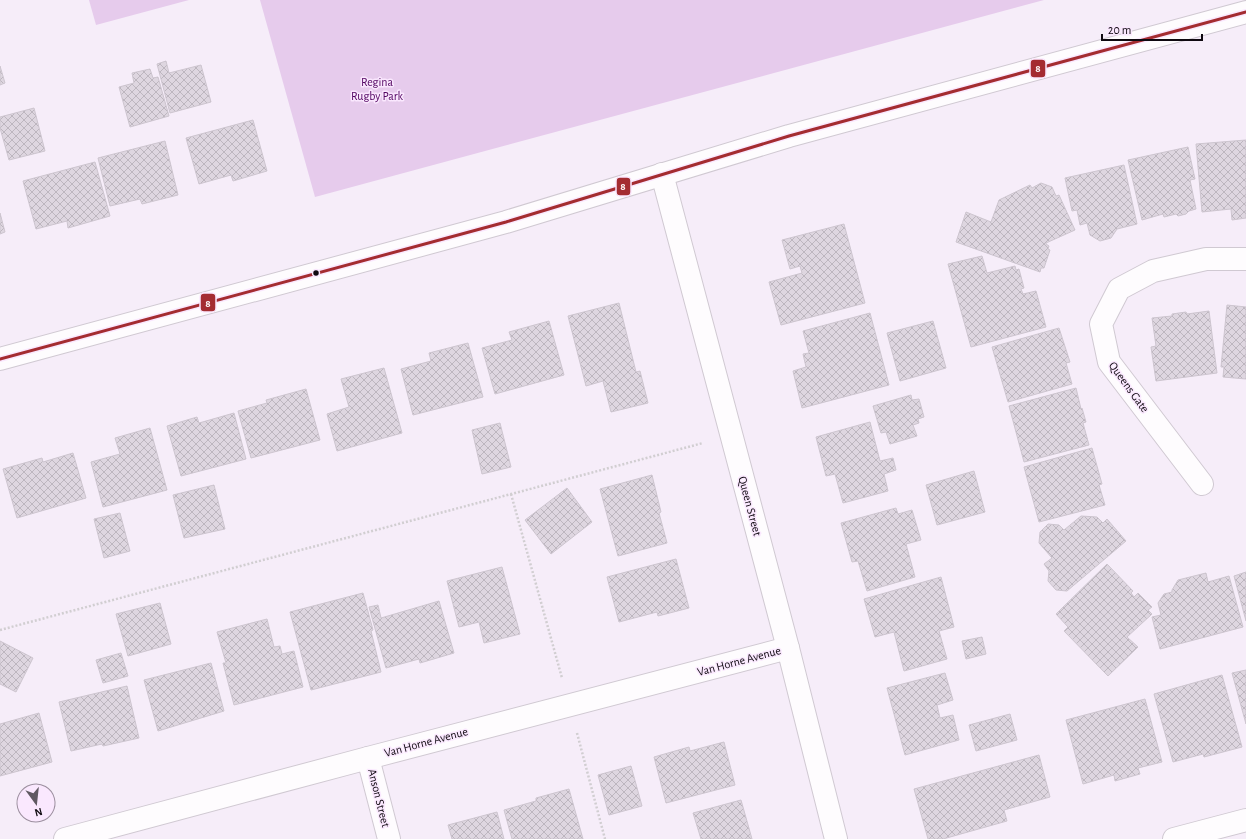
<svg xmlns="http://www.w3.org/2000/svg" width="1246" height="839" font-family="'Alegreya Sans',sans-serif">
<defs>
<pattern id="building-cross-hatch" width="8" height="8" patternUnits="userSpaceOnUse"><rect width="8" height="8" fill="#ded6e0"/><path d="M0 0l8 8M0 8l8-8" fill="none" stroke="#bdb6bf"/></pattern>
</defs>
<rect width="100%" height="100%" fill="#f6edf9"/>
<g fill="#e6cbec">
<path d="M 89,0 L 189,0 L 96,25 Z"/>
<path d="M 260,0 L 1044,0 L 315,197 Z"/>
</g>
<g fill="url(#building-cross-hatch)" stroke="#cdc5cf">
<path d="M 166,61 L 169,73 L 201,65 L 211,102 L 170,113 L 157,64 Z"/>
<path d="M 0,66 L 5,83 L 0,85 Z"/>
<path d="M 150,69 L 153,78 L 158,77 L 169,116 L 130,127 L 119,87 L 134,83 L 132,73 Z"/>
<path d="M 34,108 L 45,151 L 9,160 L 0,128 L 0,117 Z"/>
<path d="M 253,120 L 267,171 L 233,181 L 231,175 L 199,184 L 186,138 Z"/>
<path d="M 1246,140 L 1246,218 L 1232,220 L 1231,209 L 1202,212 L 1196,144 Z"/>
<path d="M 165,141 L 178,195 L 142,204 L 140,199 L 110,206 L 98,158 Z"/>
<path d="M 1188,147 L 1195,179 L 1190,180 L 1196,209 L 1189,211 L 1186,214 L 1178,216 L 1176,214 L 1164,217 L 1163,214 L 1142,220 L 1128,160 Z"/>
<path d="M 95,162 L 110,216 L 68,228 L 67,221 L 36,229 L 23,181 Z"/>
<path d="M 1124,165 L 1137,224 L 1117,229 L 1111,238 L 1100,241 L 1090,235 L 1087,223 L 1080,225 L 1077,210 L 1072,211 L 1065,178 Z"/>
<path d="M 1041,183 L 1052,187 L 1056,196 L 1059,195 L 1075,230 L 1046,243 L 1046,244 L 1049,246 L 1048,249 L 1050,250 L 1044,268 L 1041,268 L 1040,272 L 956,242 L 966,212 L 991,222 L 999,200 L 1030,185 L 1032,188 Z"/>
<path d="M 0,213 L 5,232 L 0,234 Z"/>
<path d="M 844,224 L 865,303 L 781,325 L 769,282 L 802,273 L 800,266 L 790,269 L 782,240 Z"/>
<path d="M 982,256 L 987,273 L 1015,266 L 1016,270 L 1019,269 L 1024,288 L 1021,289 L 1023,294 L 1036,291 L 1046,327 L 971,347 L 948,264 Z"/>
<path d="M 619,303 L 636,372 L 640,371 L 648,403 L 611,412 L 603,381 L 586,386 L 568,316 Z"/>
<path d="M 1227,305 L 1246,307 L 1246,379 L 1223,377 L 1224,367 L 1221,367 Z"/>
<path d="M 1209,311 L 1217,373 L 1156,381 L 1151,347 L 1156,346 L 1152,318 L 1172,316 L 1172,314 L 1186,312 L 1187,314 Z"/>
<path d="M 870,313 L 889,385 L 802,408 L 793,371 L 806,367 L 803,354 L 809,353 L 803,331 Z"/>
<path d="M 549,321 L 564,375 L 495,394 L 482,348 L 512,340 L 509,332 Z"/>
<path d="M 933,321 L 946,368 L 900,381 L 887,333 Z"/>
<path d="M 1059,328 L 1070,362 L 1066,363 L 1072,384 L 1008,402 L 992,347 Z"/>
<path d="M 468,343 L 483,397 L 413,415 L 401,369 L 431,361 L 429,353 Z"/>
<path d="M 384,368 L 402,433 L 337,451 L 327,414 L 349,407 L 341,379 Z"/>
<path d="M 1076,388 L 1081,409 L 1082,408 L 1086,422 L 1083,423 L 1089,445 L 1024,462 L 1009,406 Z"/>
<path d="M 306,389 L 320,440 L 251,458 L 238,411 L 267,403 L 266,400 Z"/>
<path d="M 911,395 L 912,400 L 919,399 L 924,417 L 918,419 L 919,423 L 913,425 L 917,436 L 890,444 L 886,432 L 881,433 L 873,406 Z"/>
<path d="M 234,413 L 246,459 L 181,476 L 167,426 L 197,417 L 199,423 Z"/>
<path d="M 870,422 L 880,461 L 893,458 L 896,470 L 884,474 L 888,491 L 843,503 L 835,474 L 826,476 L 816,437 Z"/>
<path d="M 500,423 L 511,467 L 482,474 L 472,430 Z"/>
<path d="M 150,428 L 167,490 L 103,507 L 91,462 L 120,454 L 115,438 Z"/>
<path d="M 1092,448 L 1102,484 L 1099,485 L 1105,505 L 1039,522 L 1024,467 Z"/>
<path d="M 73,453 L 86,498 L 17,518 L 3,469 L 42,458 L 43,462 Z"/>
<path d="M 974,471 L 985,512 L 937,525 L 926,485 Z"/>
<path d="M 652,475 L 661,512 L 659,513 L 667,543 L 618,556 L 600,489 Z"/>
<path d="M 214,485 L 225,529 L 184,538 L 173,495 Z"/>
<path d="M 567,488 L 592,522 L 551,554 L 525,520 Z"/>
<path d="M 896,508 L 898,514 L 912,510 L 921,540 L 906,544 L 915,577 L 867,591 L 858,561 L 852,562 L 841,523 Z"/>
<path d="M 120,513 L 130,551 L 104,558 L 94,519 Z"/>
<path d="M 1081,516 L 1097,517 L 1103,523 L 1107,519 L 1126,541 L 1067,591 L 1056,590 L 1048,581 L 1049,571 L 1044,564 L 1052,558 L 1039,543 L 1040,532 L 1048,524 L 1059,525 L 1064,530 Z"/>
<path d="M 676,559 L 689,608 L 658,616 L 657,612 L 619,622 L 607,577 Z"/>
<path d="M 1107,564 L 1133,591 L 1131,593 L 1134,597 L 1138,593 L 1152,607 L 1148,610 L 1152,614 L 1127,637 L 1138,647 L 1108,676 L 1064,631 L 1068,627 L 1056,614 Z"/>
<path d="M 502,567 L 520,634 L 484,643 L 479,622 L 459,627 L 447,581 Z"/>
<path d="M 1246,572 L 1246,621 L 1234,576 Z"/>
<path d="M 1206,573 L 1208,582 L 1229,576 L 1243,627 L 1160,649 L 1152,617 L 1161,615 L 1158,603 L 1164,594 L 1172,592 L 1172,590 L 1178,580 Z"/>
<path d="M 941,577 L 954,627 L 939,631 L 947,659 L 904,671 L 894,632 L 875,637 L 864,599 Z"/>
<path d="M 363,593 L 373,630 L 371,631 L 381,672 L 311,690 L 290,612 Z"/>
<path d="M 439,601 L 454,653 L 420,663 L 419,659 L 386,668 L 369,607 L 378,605 L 381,618 Z"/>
<path d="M 160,603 L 171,644 L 128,656 L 116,614 Z"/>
<path d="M 267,619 L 274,647 L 280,646 L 282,654 L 294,651 L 303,687 L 234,705 L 223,663 L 226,663 L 217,632 Z"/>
<path d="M 982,637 L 986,654 L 966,659 L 962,641 Z"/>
<path d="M 0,641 L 33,658 L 16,692 L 0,684 Z"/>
<path d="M 121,653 L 128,676 L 103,683 L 96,660 Z"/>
<path d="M 211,663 L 224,711 L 158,731 L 144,680 Z"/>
<path d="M 1246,670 L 1246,724 L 1232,673 Z"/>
<path d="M 945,673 L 953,700 L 937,705 L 940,718 L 953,715 L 959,740 L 905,755 L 887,688 Z"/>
<path d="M 1222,675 L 1242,747 L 1204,757 L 1203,754 L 1173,762 L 1154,694 Z"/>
<path d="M 127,686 L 139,738 L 103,746 L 102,744 L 71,751 L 59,702 Z"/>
<path d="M 1145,699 L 1162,762 L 1138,768 L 1140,774 L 1115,781 L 1114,775 L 1083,784 L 1066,720 Z"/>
<path d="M 39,713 L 52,762 L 0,776 L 0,724 Z"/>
<path d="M 1010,714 L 1017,740 L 976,751 L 969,725 Z"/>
<path d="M 724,742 L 735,785 L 666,803 L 654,757 L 689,747 L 690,751 Z"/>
<path d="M 1039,755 L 1050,797 L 1004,810 L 1007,821 L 943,839 L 928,839 L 914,789 Z"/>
<path d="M 631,766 L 642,806 L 609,815 L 598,775 Z"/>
<path d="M 569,789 L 583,839 L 512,839 L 504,810 L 536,801 L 536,798 Z"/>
<path d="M 741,800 L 752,839 L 701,839 L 693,813 Z"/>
<path d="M 497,812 L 504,839 L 452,839 L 448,825 Z"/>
</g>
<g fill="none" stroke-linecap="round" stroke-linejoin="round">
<defs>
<g id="minor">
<path d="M 662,174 L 788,648 L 836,839"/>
<path d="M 0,359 L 506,222 L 789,136 L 1246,12"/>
<path d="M 1202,484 L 1109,362 L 1101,324 L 1119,289 L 1153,271 L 1206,259 L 1246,259"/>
<path d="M 368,758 L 389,839"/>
<path d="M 65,839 L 368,758 L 788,648"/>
<path d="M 1174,839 L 1246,820"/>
</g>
</defs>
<use href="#minor" stroke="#d0c9d2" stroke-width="24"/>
<g stroke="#d1ced1" stroke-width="2.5" stroke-dasharray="2 2" stroke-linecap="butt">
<path d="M 511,494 L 562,678"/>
<path d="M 0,630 L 703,443"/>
<path d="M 577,733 L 605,839"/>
</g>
<use href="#minor" stroke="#fefcfe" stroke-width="22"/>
<defs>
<path id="bus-1" d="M 0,359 L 506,222 L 789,136 L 1246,12"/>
</defs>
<use href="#bus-1" stroke="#fae8fe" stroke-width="6"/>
<use href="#bus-1" stroke="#a42c31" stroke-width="3"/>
</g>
<circle fill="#0f0910" stroke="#fae8fe" stroke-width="1.5" cx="316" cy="273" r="3.5"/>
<g text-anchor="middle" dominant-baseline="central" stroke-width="3" stroke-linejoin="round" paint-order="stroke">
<g font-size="12" fill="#520461" stroke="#fae8fe">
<text x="377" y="82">Regina<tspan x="377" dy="14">Rugby Park</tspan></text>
</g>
<g font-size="12" fill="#0f0910" stroke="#fae8fe">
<text transform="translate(1129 387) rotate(54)">Queens Gate</text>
<text transform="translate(750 506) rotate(75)">Queen Street</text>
<text transform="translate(739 661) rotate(-15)">Van Horne Avenue</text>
<text transform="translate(426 742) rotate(-15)">Van Horne Avenue</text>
<text transform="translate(379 798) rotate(76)">Anson Street</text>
</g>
</g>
<g stroke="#fae8fe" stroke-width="1.5">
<rect x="1030" y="59" width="16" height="19" rx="4" fill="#a42c31"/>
<rect x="616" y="177" width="15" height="19" rx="4" fill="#a42c31"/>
<rect x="200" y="293" width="16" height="19" rx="4" fill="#a42c31"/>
</g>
<g font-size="11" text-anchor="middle" font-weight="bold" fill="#fff">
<text x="1038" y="72">8</text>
<text x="623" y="190">8</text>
<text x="208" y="307">8</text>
</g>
<g transform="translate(36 803) rotate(165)"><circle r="19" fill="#fae8fe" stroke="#9c8f9f"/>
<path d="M0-3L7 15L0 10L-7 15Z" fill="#605962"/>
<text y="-6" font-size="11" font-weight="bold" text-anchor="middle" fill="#0f0910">N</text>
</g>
<path d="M1102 34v6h100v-6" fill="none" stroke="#0f0910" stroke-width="2"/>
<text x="1108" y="34" font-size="12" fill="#0f0910" stroke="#fae8fe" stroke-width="3" paint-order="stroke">20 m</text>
</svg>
